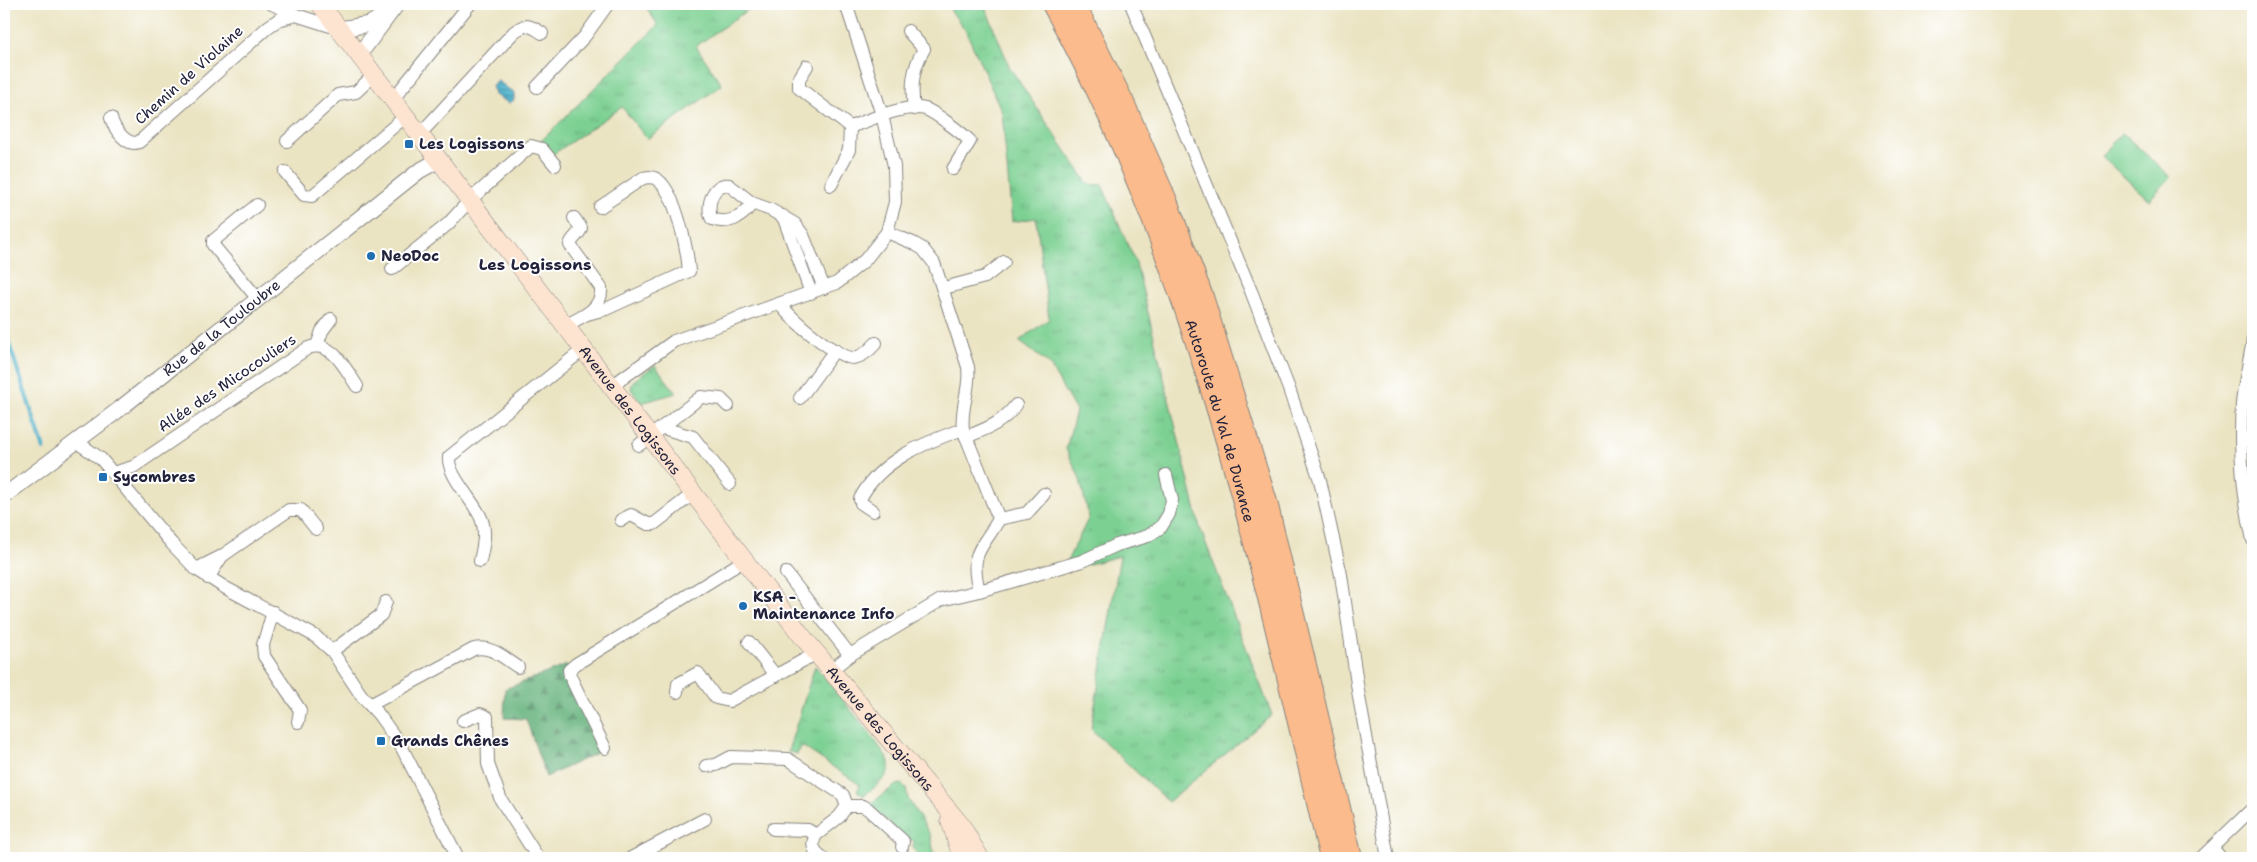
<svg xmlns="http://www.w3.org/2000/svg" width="2257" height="862" font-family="'Shantell Sans',sans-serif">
<defs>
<pattern id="grass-tufts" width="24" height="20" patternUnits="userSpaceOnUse" patternTransform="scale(1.25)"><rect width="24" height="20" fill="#7cd092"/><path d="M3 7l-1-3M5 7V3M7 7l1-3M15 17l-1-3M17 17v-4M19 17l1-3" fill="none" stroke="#6bb27f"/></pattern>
<pattern id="forest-firs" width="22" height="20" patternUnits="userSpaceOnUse" patternTransform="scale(1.25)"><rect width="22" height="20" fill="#65b27c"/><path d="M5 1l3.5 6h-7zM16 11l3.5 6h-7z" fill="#539067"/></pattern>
<pattern id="water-rules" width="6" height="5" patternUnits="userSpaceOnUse" patternTransform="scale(1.25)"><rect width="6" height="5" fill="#4ab0c9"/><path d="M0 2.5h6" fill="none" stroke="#3d8fa4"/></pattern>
</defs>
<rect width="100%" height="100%" fill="#fff"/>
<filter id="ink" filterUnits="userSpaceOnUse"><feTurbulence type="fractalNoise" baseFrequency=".02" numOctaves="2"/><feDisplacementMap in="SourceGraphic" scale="10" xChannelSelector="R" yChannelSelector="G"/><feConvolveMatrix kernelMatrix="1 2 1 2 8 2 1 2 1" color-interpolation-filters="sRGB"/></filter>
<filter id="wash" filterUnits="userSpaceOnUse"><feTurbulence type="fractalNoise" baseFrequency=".0096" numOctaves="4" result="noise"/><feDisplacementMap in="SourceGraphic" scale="20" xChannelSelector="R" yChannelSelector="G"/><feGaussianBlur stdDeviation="1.12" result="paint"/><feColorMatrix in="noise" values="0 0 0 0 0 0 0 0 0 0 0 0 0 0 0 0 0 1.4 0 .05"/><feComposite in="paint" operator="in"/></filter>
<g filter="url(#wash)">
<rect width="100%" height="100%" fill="#ebe4c3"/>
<g fill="url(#grass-tufts)" stroke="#4f7966">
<path d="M 644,4 L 756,4 L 696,46 L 722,85 L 647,139 L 622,107 L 552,155 L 541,141 L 658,25 Z"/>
<path d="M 950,4 L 984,4 L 1010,68 L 1088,184 L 1102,185 L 1136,263 L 1200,528 L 1272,715 L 1168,802 L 1091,729 L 1120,556 L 1062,571 L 1089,517 L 1079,476 L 1066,449 L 1076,411 L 1049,364 L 1019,341 L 1049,319 L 1036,218 L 1012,222 L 1002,112 L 966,31 L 949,8 Z"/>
<path d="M 655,365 L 676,393 L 641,403 L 631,389 L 633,381 Z"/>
<path d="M 815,666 L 869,732 L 888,759 C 894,776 875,786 864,796 L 857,791 L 860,785 L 802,746 L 797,754 L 788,751 Z"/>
<path d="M 901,784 L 906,788 L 908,799 L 930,834 L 935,858 L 921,858 L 913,849 L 914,841 L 904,836 L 869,805 L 896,785 Z"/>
</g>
<path fill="url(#forest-firs)" stroke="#446a5c" d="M 567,665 L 603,750 L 546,777 L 526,719 L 504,718 L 505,689 Z"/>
<path fill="#7cd092" stroke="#4f7966" d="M 2122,133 L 2171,177 L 2149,200 L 2101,156 Z"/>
<path fill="url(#water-rules)" stroke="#366982" d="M 498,81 L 514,93 L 514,100 L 509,103 L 495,95 L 492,86 Z"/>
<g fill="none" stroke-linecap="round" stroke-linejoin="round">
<path stroke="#4ab0c9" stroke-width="4" d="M 4,329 L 44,449"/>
</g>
</g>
<g filter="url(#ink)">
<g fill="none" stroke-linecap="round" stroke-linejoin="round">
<defs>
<g id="minor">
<path d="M 272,4 L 296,15 L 340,29"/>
<path d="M 1131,4 L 1251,291 L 1289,389 L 1320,480 L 1341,575 L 1359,697 L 1388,858"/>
<path d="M 908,31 L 924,49 C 912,69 911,86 914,109"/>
<path d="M 807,66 L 799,79 L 799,88 L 850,127 C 870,120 904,104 925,109 C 935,112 963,134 970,141 L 953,169"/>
<path d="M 537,87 L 585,36 L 608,4"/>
<path d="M 393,99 L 470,4"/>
<path d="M 111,118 C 114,129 127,147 139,142 L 268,27 L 278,20 L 296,15"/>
<path d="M 420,134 L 514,32 C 526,23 530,25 542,33"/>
<path d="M 287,141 L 338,95 L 356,92 L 374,75"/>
<path d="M 285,172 L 304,195 L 312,196 L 406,116"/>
<path d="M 831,185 L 849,150 L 850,127"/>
<path d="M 752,203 C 743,218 728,225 712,219 C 705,207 713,182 729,185 L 752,203 L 771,210 L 795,224 L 803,235 L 824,288"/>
<path d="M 257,205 L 213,241 L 213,245 L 258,299"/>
<path d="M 783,216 L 811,293"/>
<path d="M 392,269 L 448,224 L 470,200 L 531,146 L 542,149 L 555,165"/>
<path d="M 944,288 L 985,277 L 1004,262"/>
<path d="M 781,304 C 788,318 838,358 853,358 C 863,357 870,350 876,343"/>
<path d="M 587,314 L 606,309 L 689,271 C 687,248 676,194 658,180 C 653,176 648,177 643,178 L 600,207"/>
<path d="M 566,325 C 582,317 603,309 601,288 L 570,245 C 572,237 579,236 581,228 L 574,218"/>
<path d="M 2253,339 C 2250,361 2244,382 2242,404 C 2239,449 2243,496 2253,540"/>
<path d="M 317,346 L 322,331 L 331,319"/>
<path d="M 613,385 L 674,341 L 837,283 L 865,260 L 887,232 L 895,202 L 894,166 L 882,115 L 846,4"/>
<path d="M 800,398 L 835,350"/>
<path d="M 663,428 L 693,437 L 730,484"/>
<path d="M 966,437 C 988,428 1001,424 1016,405"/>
<path d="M 77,442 L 101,459 L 172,544 L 196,569 L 224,587 L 315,636 L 332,651 L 361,695 L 379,715 L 401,746 L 458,858"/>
<path d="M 639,445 L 701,397 L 721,399 L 728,406"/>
<path d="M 113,473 L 133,467 L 308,348 C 332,339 346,370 357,386"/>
<path d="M 873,511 L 861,503 L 860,499 C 880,460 924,443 963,429"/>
<path d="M 999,519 L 1027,513 L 1044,494"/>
<path d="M 621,520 L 631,515 L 648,524 L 654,524 L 694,493"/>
<path d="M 222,556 L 289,510 L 301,510 L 316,529"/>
<path d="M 480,561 C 483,547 487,532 481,518 C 474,501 447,475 449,457 L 584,349"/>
<path d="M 196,569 L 222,556 L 208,578"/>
<path d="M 786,573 L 850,655"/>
<path d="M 979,591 L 1082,561 L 1117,545 L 1148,536 L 1161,527 L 1169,514 L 1172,500 L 1166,475"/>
<path d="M 273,612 L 263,645 L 264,656 L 300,710 L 298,722"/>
<path d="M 749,642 L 776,676"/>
<path d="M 332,651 L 381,615 L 386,602"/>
<path d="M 831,670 L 850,655 L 941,600 L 979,591 C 969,551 981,551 999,519 L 963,429 C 960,407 971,389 968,367 L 934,263 L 923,249 L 913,243 L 887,232"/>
<path d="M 677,692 L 678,684 L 698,673 L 716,698 L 729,701 L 817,653"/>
<path d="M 370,705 L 474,649 C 491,645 504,658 518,667"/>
<path d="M 463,721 L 480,714 L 487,717 L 488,764 L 501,800 L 538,858"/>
<path d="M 605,748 L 570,676 L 569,670 L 576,664 L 745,560"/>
<path d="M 706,766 L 716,765 L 731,757 L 788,759 L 843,795 L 847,806"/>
<path d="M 847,806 L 863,806 L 868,809 L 903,841 L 902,847"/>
<path d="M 773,829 L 808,830 L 816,835"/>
<path d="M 2212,848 L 2221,858"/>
<path d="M 631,858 L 705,819"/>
<path d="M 823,858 C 814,851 810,846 816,835 L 839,817 L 847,806"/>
<path d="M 2201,858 L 2253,808"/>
</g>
<g id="tertiary">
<path d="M 340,29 L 370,24 L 388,12"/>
<path d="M 359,55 L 397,4"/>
<path id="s1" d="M 4,496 L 117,411 L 419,171 L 439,160"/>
</g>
<g id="secondary">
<path id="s2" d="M 320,4 L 802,636 L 961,825 L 980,858"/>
<path d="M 950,820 L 962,858"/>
</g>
<g id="motorway">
<path id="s3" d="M 1053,4 C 1200,268 1262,567 1331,858"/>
<path d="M 1074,4 L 1123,103 L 1166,201 L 1202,297 L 1266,502 L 1351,858"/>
</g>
</defs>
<use href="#minor" stroke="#86837f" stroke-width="14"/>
<use href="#tertiary" stroke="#86837f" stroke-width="17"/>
<use href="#secondary" stroke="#86837f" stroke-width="19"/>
<use href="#motorway" stroke="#86837f" stroke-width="24"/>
<use href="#minor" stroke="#fff" stroke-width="12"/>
<use href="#tertiary" stroke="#fff" stroke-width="15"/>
<use href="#secondary" stroke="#fde4d1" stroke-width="18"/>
<use href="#motorway" stroke="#fbbb8c" stroke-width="22"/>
</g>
</g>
<g fill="#1f6fb2" stroke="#fff" stroke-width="2">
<rect x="404" y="139" width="10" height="10" rx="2.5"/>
<circle cx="371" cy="256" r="5"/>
<rect x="98" y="472" width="10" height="10" rx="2.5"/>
<circle cx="743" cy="606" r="5"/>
<rect x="376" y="736" width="10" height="10" rx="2.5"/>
</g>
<g text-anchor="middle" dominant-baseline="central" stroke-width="4" stroke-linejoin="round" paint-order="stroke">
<g font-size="15" fill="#22223b" stroke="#fff">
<text transform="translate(189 75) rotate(-42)">Chemin de Violaine</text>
<text stroke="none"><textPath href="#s1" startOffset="275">Rue de la Touloubre</textPath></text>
<text transform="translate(227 383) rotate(-34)">Allée des Micocouliers</text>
<text stroke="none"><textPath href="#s2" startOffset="511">Avenue des Logissons</textPath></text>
<text stroke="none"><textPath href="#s3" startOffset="450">Autoroute du Val de Durance</textPath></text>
<text stroke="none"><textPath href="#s2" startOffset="916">Avenue des Logissons</textPath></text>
</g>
<g font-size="15" font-weight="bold" fill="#22223b" stroke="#fff" text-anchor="start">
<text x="419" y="144">Les Logissons</text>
<text x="381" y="256">NeoDoc</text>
<text x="113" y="477">Sycombres</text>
<text x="753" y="597">KSA -<tspan x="753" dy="17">Maintenance Info</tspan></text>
<text x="391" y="741">Grands Chênes</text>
</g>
<g font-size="16" font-weight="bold" fill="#22223b" stroke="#fff">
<text x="535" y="264">Les Logissons</text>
</g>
</g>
<rect width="2257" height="862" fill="none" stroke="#fff" stroke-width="20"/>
</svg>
